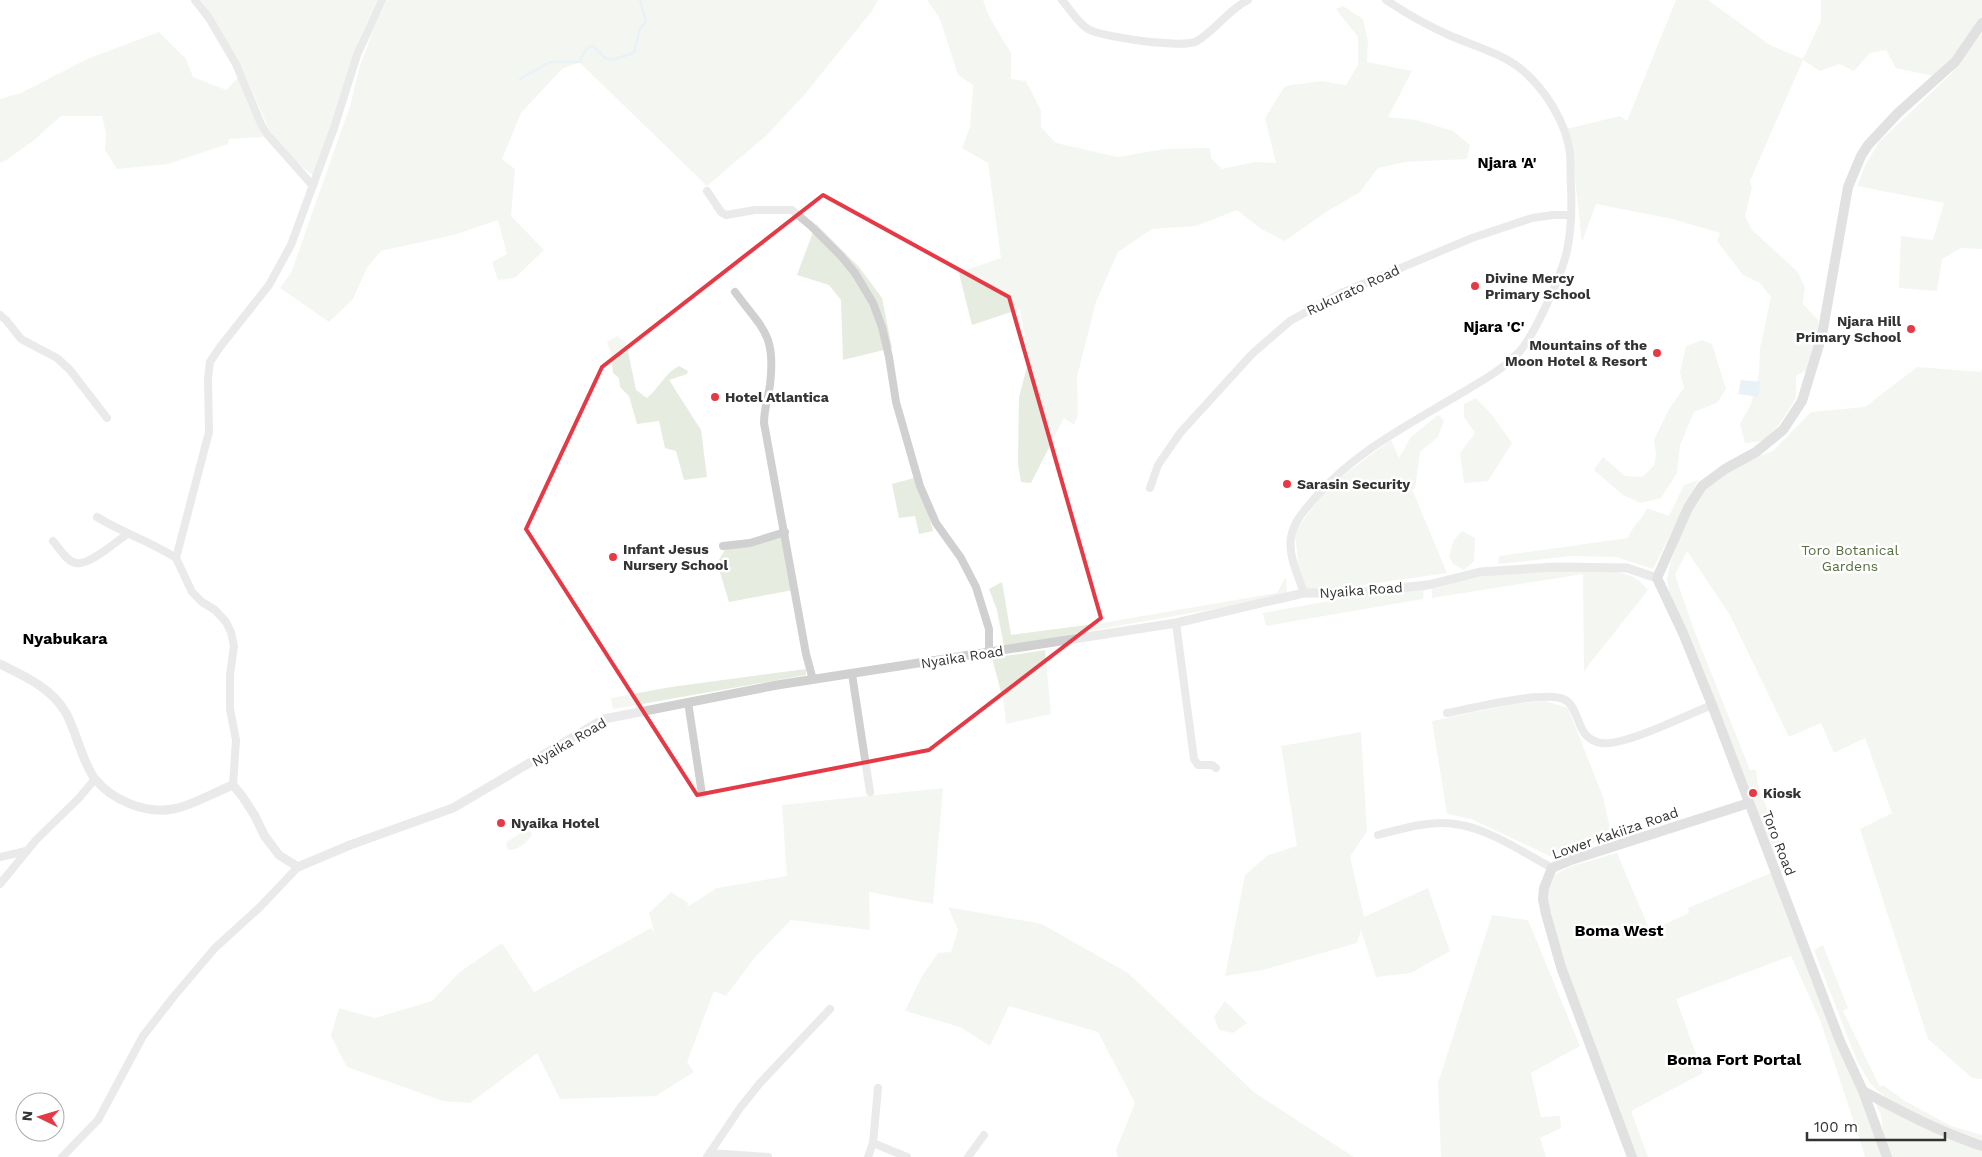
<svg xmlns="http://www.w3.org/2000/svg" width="1982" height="1157" font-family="'Work Sans',sans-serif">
<rect width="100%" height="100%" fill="#fff"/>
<g fill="#e6ecdf">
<path d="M 201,0 L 377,0 L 359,40 L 316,178 L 296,162 L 269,129 L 239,61 Z"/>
<path d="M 387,0 L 878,0 L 872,11 L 805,94 L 767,135 L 707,186 L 579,62 L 562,69 L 521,113 L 502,159 L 515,169 L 511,216 L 544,250 L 515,278 L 498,280 L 492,262 L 507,254 L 498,220 L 454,235 L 381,251 L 367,268 L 353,299 L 329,322 L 280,288 L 291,273 L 350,106 L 359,69 L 373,30 Z"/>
<path d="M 927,0 L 983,0 L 989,16 L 1011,53 L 1011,79 L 1026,81 L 1041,111 L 1041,127 L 1056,143 L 1118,157 L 1164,149 L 1210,148 L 1211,158 L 1222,169 L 1255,162 L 1276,163 L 1265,118 L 1285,86 L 1321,81 L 1346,85 L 1358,65 L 1358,37 L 1336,9 L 1343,6 L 1363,19 L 1368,41 L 1367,62 L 1412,71 L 1388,117 L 1417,120 L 1453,131 L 1470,145 L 1467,159 L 1405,162 L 1378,168 L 1360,192 L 1326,212 L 1285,241 L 1261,229 L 1237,210 L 1196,226 L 1152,229 L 1118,252 L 1096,302 L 1077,377 L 1078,414 L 1074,425 L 1064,418 L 1031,483 L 1021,482 L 1018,464 L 1019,397 L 1029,359 L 1020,309 L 972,325 L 959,273 L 956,273 L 1001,258 L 988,163 L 962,148 L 970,127 L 973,85 L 958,75 L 940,19 Z"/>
<path d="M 1676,0 L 1708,0 L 1770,45 L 1803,59 L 1821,21 L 1821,0 L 1982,0 L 1982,23 L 1938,77 L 1896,68 L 1886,50 L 1870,53 L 1854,71 L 1839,64 L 1820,71 L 1803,60 L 1750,181 L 1752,187 L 1745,216 L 1752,230 L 1797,271 L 1805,287 L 1803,304 L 1818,320 L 1819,343 L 1812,367 L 1796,376 L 1796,398 L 1778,426 L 1763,441 L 1745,443 L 1740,424 L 1751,404 L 1759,373 L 1760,348 L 1771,297 L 1760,283 L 1743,275 L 1717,241 L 1720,233 L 1672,219 L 1596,204 L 1582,242 L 1571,142 L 1566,129 L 1620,116 L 1627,121 Z"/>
<path d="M 159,32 L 186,59 L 193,77 L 226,90 L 239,77 L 263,137 L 229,139 L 228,144 L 168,164 L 117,169 L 105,150 L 106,133 L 102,116 L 61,116 L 33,141 L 2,163 L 0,162 L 0,99 L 21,93 L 87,59 Z"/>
<path d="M 1982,33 L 1982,249 L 1961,248 L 1942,259 L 1937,291 L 1899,288 L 1901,236 L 1933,240 L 1944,203 L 1857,186 L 1864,168 L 1879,142 L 1952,73 Z"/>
<path d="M 816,224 L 859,267 L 882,298 L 892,348 L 843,360 L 841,300 L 829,285 L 797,275 Z"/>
<path d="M 617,336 L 626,342 L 636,390 L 647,398 C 660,387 664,374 679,366 L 688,371 L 687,374 L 669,380 L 701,430 L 707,477 L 684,480 L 676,451 L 665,448 L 659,421 L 637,424 L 629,396 L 620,387 L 619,378 L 613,373 L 611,352 L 607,342 Z"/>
<path d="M 1702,340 L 1712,344 L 1726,389 L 1717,403 L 1694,412 L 1680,445 L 1677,473 L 1661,498 L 1641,503 L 1623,495 L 1594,470 L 1603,457 L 1625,476 L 1642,477 L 1654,466 L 1656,455 L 1654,440 L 1669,409 L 1684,388 L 1680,372 L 1686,346 Z"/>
<path d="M 1982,366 L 1982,1079 L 1972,1078 L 1928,1039 L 1860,829 L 1892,813 L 1865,738 L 1834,753 L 1821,723 L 1789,737 L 1730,615 L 1687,551 L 1675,575 L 1694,630 L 1750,770 L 1756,770 L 1758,785 L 1784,853 L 1775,857 L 1670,599 L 1667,578 L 1670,564 L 1685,522 L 1703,489 L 1730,470 L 1756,457 L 1773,451 L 1811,412 L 1865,407 L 1917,367 L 1981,372 Z"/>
<path d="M 1476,398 L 1492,415 L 1512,443 L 1488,481 L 1464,483 L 1460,453 L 1475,433 L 1464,417 L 1464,404 Z"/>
<path d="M 1438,415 L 1444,420 L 1438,437 L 1420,452 L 1415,489 L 1412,489 L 1447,573 L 1301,594 L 1296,542 L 1293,534 L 1329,486 L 1391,440 L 1399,458 L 1411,437 Z"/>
<path d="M 908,431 L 933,531 L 919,534 L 915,516 L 899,518 L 892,484 L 914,478 L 904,433 Z"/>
<path d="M 1698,480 L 1653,569 L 1616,557 L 1572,556 L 1498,564 L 1499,556 L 1628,538 C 1632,526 1642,520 1647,508 L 1669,516 L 1684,485 Z"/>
<path d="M 1462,531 L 1475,538 L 1474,561 L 1464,570 L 1453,564 L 1449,556 L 1454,540 Z"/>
<path d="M 783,536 L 793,590 L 729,602 L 717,563 L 726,548 Z"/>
<path d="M 1552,570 C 1577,570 1615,566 1637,579 C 1641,582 1645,587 1648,590 L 1584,671 L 1583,574 L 1432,598 L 1432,585 L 1485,576 Z"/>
<path d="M 1286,577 L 1287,596 L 1004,646 L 997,610 L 989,589 L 1002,582 L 1011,635 L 1102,623 L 1277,593 Z"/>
<path d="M 1424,587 L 1423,599 L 1266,626 L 1263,613 L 1346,598 Z"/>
<path d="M 1045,650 L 1051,714 L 1006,724 L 1004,703 L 992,658 Z"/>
<path d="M 806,669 L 806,675 L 613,709 L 611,698 L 671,687 Z"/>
<path d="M 1545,701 L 1568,708 L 1603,797 L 1612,837 L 1550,856 L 1471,819 L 1447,814 L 1432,721 L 1512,704 Z"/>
<path d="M 1361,732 L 1367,831 L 1350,857 L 1364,917 L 1428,888 L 1450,951 L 1411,973 L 1376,977 L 1361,930 L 1357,943 L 1263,970 L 1225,976 L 1245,875 L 1268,855 L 1297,846 L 1281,746 Z"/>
<path d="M 943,788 L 933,904 L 869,892 L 870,930 L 791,920 L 756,956 L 726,996 L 714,991 L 687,1062 L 694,1072 L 656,1096 L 560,1099 L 537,1053 L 470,1103 L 443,1101 L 347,1067 L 331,1036 L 339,1008 L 375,1018 L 432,1001 L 461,971 L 502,943 L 534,992 L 651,928 L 655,935 L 649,913 L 671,892 L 688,903 L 687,907 L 717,888 L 787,876 L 782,805 Z"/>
<path d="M 528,829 L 532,834 C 529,842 516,851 508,850 L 506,843 L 508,841 Z"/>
<path d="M 1617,853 L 1650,931 L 1689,913 L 1688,908 L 1773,872 L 1884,1157 L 1865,1157 L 1864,1153 L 1820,1020 L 1791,956 L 1676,999 L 1703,1073 L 1631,1111 L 1648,1157 L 1635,1157 L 1564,967 L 1548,902 L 1549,888 L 1556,874 L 1569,867 Z"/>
<path d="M 948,907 L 1042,924 L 1128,973 L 1255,1093 L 1354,1157 L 1118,1157 L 1116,1150 L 1135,1103 L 1098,1032 L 1009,1006 L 990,1046 L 960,1027 L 905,1011 L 922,976 L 938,953 L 951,952 L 958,930 Z"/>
<path d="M 1492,915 L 1528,920 L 1580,1046 L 1531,1073 L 1541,1117 L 1560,1116 L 1561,1128 L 1540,1138 L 1546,1157 L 1441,1157 L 1438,1083 Z"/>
<path d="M 1823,945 L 1848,1008 L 1843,1011 L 1880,1087 L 1883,1085 L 1905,1101 L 1951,1126 L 1982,1135 L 1982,1143 L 1902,1109 L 1878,1091 L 1870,1083 L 1857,1061 L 1814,950 Z"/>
<path d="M 1225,1001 L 1247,1023 L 1233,1033 L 1219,1030 L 1214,1017 Z"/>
<path d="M 1872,1096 L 1982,1146 L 1982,1157 L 1889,1157 L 1885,1145 L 1881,1115 Z"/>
</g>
<path fill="#cfe2ee" d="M 1741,380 L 1761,382 L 1758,397 L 1738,394 Z"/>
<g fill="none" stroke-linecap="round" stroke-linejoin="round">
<path stroke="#cfe2ee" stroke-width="2.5" d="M 520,79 L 550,62 L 579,62 L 587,48 L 593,46 L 604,57 L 611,60 L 634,53 L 640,28 L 646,22 L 640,0"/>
<g stroke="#d0d0d0" stroke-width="8">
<path d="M 195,0 L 209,18 L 236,64 L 261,124 L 267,134 L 313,186"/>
<path d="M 1062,0 C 1070,9 1077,22 1088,29 C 1101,37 1184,49 1197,41 C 1216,30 1228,10 1248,0"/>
<path d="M 707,191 L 721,212 L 726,215 L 755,210 L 792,210 L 811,226 L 841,256 L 855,273 L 873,303 L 882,327 L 889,357 L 896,402 L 920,486 L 936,523 L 961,558 L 976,587 L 989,629 L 989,652"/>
<path d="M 735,292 C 763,330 776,334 770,385 C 768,398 764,409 764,423 L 806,654 L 813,680"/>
<path d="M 0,315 L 6,320 L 21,339 L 57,358 L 70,370 L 107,418"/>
<path d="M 1150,488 L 1158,465 L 1180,433 L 1252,354 L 1290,321 L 1341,293 L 1472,238 L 1532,218 L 1553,215 L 1570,215"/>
<path d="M 97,517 C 123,533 151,542 176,558"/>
<path d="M 53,541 C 59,548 66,561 76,563 C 88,566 116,542 127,534"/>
<path d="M 723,546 L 750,543 L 785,532"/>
<path d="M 1304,593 C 1298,575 1288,556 1291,537 C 1294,521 1304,511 1314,499 C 1351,455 1404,427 1453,398 C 1476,384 1501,372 1520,351 C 1536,332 1561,276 1567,251 C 1571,231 1572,207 1571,186 C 1570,175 1571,164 1570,153 C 1566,122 1545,89 1521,69 C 1501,53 1474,46 1451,36 C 1428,26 1407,14 1386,0"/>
<path d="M 1176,623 L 1194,759 L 1198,765 L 1212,765 L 1216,768"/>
<path d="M 852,674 L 870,792"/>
<path d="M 688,702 L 702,794"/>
<path d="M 1447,713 C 1469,709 1550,688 1567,701 C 1581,712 1576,739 1601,743 C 1623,747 1689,714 1712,705"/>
<path d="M 233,785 L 236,740 L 230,709 L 230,675 L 234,646 L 231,632 L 226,622 L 215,610 L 202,602 L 192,592 L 176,558 L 209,432 L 208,378 L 210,362 L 220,347 L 269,285 L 291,245 L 334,128 L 357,55 L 382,0"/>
<path d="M 1378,835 C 1404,828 1434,819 1461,825 C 1490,830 1526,854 1552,868"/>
<path d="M 0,857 L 26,851"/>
<path d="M 0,884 L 36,840 L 79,798 L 95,779"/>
<path d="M 873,1143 L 907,1157"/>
<path d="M 710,1153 L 768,1157"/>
<path d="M 62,1157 L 98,1120 L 143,1036 L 175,995 L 215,948 L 260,907 L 298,867"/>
<path d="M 707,1157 L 740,1108 L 760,1083 L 830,1009"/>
<path d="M 868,1157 L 873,1143 L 878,1088"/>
<path d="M 968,1157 L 984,1135"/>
</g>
<path stroke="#d0d0d0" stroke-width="9" d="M 0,664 C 24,676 52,688 66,713 C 76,731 83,764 95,779 C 113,801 146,814 173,809 C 189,807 217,791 233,785 L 242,796 L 255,816 L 264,835 L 279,855 L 298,867 L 350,845 L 453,808 L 604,719 L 777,685 L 1176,623 L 1304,593 L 1351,593 L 1428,585 L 1480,572 L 1556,567 L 1627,568 L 1657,578"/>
<g stroke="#bdbdbd" stroke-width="10">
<path d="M 1863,1091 C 1902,1112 1940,1132 1982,1146"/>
<path d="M 1632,1157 L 1561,967 L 1546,914 L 1543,899 L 1544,888 L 1552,868 L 1571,860 L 1749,803"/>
<path d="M 1887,1157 L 1863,1091 L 1840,1041 L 1712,705 L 1683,633 L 1657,578 L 1688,508 L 1702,486 L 1725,469 L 1756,452 L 1783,430 L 1802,401 L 1822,335 L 1848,187 L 1861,156 L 1868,145 L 1898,113 L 1955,62 L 1982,23"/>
</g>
</g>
<path d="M0 0H1982V1157H0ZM 823,195 L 1009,297 L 1101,618 L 929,750 L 697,795 L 526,529 L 602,367 Z" fill="#fff" fill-opacity=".55" fill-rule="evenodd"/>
<path fill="none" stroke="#e63946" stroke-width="4" stroke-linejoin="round" d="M 823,195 L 1009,297 L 1101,618 L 929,750 L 697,795 L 526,529 L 602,367 Z"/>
<g fill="#e63946" stroke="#fff" stroke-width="2">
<circle cx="1475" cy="286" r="5"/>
<circle cx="1911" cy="329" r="5"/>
<circle cx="1657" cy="353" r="5"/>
<circle cx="715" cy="397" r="5"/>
<circle cx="1287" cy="484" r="5"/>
<circle cx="613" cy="557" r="5"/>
<circle cx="1753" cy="793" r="5"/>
<circle cx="501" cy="823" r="5"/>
</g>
<g text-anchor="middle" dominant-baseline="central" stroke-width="5" stroke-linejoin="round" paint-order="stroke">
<g font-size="14" font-weight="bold" fill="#333" stroke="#fff" text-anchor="start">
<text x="1485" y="278">Divine Mercy<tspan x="1485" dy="16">Primary School</tspan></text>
<text x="1901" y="321" text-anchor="end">Njara Hill<tspan x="1901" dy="16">Primary School</tspan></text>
<text x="1647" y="345" text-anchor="end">Mountains of the<tspan x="1647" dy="16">Moon Hotel &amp; Resort</tspan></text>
<text x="725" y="397">Hotel Atlantica</text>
<text x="1297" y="484">Sarasin Security</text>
<text x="623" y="549">Infant Jesus<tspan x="623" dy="16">Nursery School</tspan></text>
<text x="1763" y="793">Kiosk</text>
<text x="511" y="823">Nyaika Hotel</text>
</g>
<g font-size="14" fill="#333" stroke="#fff">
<text transform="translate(1353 290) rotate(-25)">Rukurato Road</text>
<text transform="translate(1361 590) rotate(-4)">Nyaika Road</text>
<text transform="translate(962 657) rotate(-9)">Nyaika Road</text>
<text transform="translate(569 742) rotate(-30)">Nyaika Road</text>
<text transform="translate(1615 833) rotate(-19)">Lower Kakiiza Road</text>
<text transform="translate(1779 843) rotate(69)">Toro Road</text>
</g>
<g font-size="14" fill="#56703f" stroke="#fff">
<text x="1850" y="550">Toro Botanical<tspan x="1850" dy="16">Gardens</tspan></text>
</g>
<g font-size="15" font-weight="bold" fill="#000" stroke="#fff">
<text x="1507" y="163">Njara 'A'</text>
<text x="1494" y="327">Njara 'C'</text>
</g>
<g font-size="16" font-weight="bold" fill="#000" stroke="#fff">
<text x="65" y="638">Nyabukara</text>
<text x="1619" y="930">Boma West</text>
<text x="1734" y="1059">Boma Fort Portal</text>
</g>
</g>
<g transform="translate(40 1117) rotate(275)"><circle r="24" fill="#ffffff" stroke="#adadad"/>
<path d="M0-4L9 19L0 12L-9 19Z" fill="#e63946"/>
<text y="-8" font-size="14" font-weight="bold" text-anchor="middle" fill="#333333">N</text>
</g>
<path d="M1807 1132v8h138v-8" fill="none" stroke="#333333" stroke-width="2.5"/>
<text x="1814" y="1132" font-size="15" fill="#333333" stroke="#ffffff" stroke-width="4" paint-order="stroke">100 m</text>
</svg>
